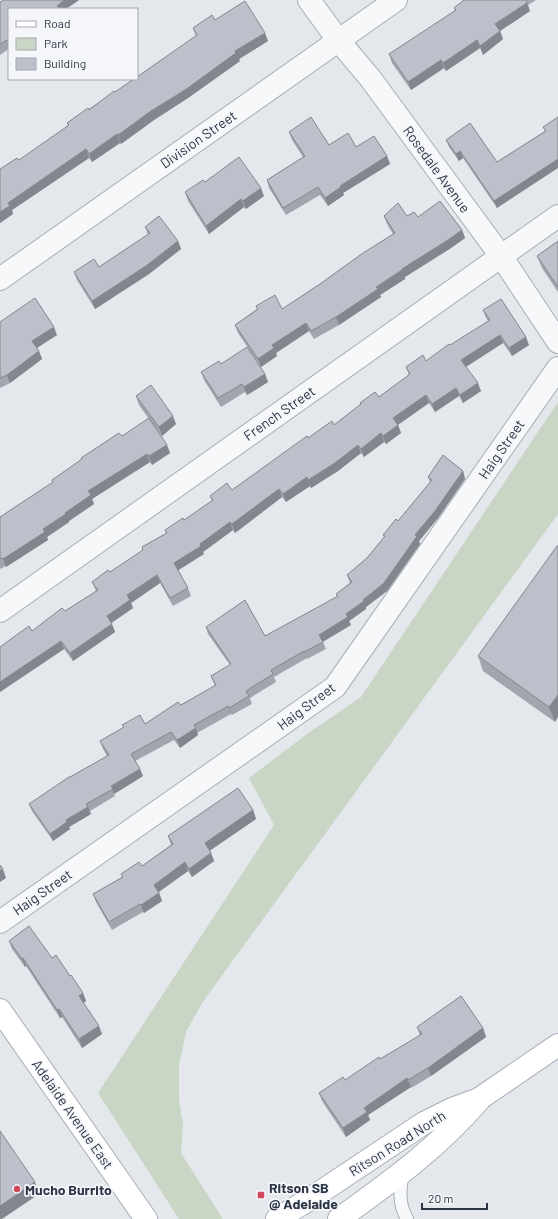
<svg xmlns="http://www.w3.org/2000/svg" width="558" height="1219" font-family="Barlow,sans-serif">
<rect width="100%" height="100%" fill="#e4e7ec"/>
<path fill="#c9d6c5" d="M 558,402 L 558,514 L 202,1003 L 186,1032 L 179,1065 L 179,1100 L 183,1125 L 181,1153 L 223,1219 L 179,1219 L 98,1093 L 274,825 L 249,778 L 307,734 L 361,697 Z"/>
<g fill="none" stroke-linecap="round" stroke-linejoin="round">
<defs>
<path id="service" d="M 403,1172 C 400,1189 398,1203 407,1219"/>
<g id="minor">
<path d="M 309,0 L 338,40 L 370,78 L 501,256 L 558,342"/>
<path d="M 0,279 L 396,0"/>
<path d="M 0,611 L 558,216"/>
<path d="M 0,922 L 335,687 L 558,368"/>
</g>
<g id="secondary">
<path d="M 0,1010 L 146,1219"/>
<path d="M 277,1219 L 310,1199 L 424,1123 L 452,1109 L 479,1099 L 558,1045"/>
<path d="M 339,1219 C 389,1183 439,1147 479,1100"/>
</g>
</defs>
<use href="#service" stroke="#a9aeb7" stroke-width="14"/>
<use href="#minor" stroke="#a9aeb7" stroke-width="24"/>
<use href="#secondary" stroke="#a9aeb7" stroke-width="24"/>
<use href="#service" stroke="#f7f8fa" stroke-width="12"/>
<use href="#minor" stroke="#f7f8fa" stroke-width="22"/>
<use href="#secondary" stroke="#fff" stroke-width="22"/>
</g>
<g fill="#a1a5ae">
<path d="M 79,0 L 66,9 L 9,9 L 9,49 L 0,55 L 0,2 Z"/>
<path d="M 464,0 L 536,0 L 528,5 L 530,11 L 500,31 L 503,39 L 483,55 L 480,48 L 446,71 L 444,68 L 411,90 L 392,63 L 389,54 L 455,11 L 454,8 Z"/>
<path d="M 215,20 L 265,33 L 268,41 L 239,59 L 240,61 L 188,98 L 154,120 L 121,144 L 120,143 L 92,162 L 89,158 L 12,210 L 13,214 L 0,223 L 0,169 L 19,160 L 68,126 L 67,123 L 115,92 L 196,36 L 193,28 Z"/>
<path d="M 558,117 L 497,208 L 463,158 L 459,161 L 449,147 L 446,140 L 497,162 L 545,131 L 543,127 Z"/>
<path d="M 289,132 L 329,145 L 356,147 L 387,156 L 390,164 L 343,193 L 344,195 L 328,206 L 320,195 L 286,215 L 269,188 L 267,180 L 303,157 L 292,140 Z"/>
<path d="M 205,182 L 264,196 L 246,209 L 244,207 L 209,234 L 188,201 L 185,192 Z"/>
<path d="M 384,216 L 407,216 L 418,217 L 462,230 L 465,238 L 451,248 L 405,277 L 405,279 L 380,295 L 381,297 L 339,325 L 314,339 L 309,331 L 276,353 L 277,356 L 261,367 L 238,333 L 235,325 L 257,309 L 256,306 L 282,309 L 320,284 L 393,234 L 387,224 Z"/>
<path d="M 145,227 L 178,241 L 181,249 L 149,274 L 95,309 L 77,280 L 74,272 L 99,267 L 148,235 Z"/>
<path d="M 558,241 L 558,292 L 542,268 L 537,256 Z"/>
<path d="M 483,310 L 529,345 L 512,356 L 503,343 L 466,367 L 481,391 L 463,403 L 459,396 L 435,412 L 429,403 L 398,425 L 401,433 L 386,444 L 384,442 L 364,457 L 361,453 L 338,471 L 311,488 L 310,486 L 286,502 L 282,497 L 235,533 L 233,530 L 203,552 L 204,554 L 178,570 L 188,588 L 191,596 L 173,606 L 160,583 L 131,603 L 133,608 L 111,623 L 115,632 L 73,661 L 64,649 L 0,692 L 32,631 L 65,611 L 96,591 L 92,582 L 110,572 L 143,550 L 142,547 L 166,533 L 165,530 L 184,520 L 212,501 L 210,496 L 232,490 L 308,438 L 334,425 L 360,405 L 360,403 L 379,397 L 409,375 L 406,367 L 426,361 L 488,321 L 486,318 Z"/>
<path d="M 0,322 L 57,335 L 37,348 L 42,359 L 10,383 L 0,388 Z"/>
<path d="M 221,364 L 265,374 L 268,382 L 247,395 L 245,392 L 221,407 L 204,380 L 201,372 Z"/>
<path d="M 136,396 L 176,424 L 162,436 L 153,424 L 170,453 L 152,465 L 150,462 L 92,499 L 94,504 L 69,521 L 69,522 L 47,537 L 48,540 L 6,567 L 6,566 L 0,569 L 0,517 L 52,483 L 52,480 L 82,460 L 81,458 L 122,436 L 149,419 L 139,405 Z"/>
<path d="M 463,471 L 465,479 L 438,518 L 419,541 L 420,544 L 387,591 L 366,607 L 366,609 L 349,621 L 351,625 L 323,642 L 326,649 L 307,659 L 307,658 L 274,677 L 276,682 L 250,698 L 252,704 L 232,715 L 231,714 L 197,733 L 198,735 L 180,748 L 174,740 L 135,761 L 143,776 L 114,794 L 115,796 L 90,811 L 91,814 L 69,827 L 70,829 L 53,841 L 32,811 L 29,804 L 70,777 L 107,756 L 103,749 L 100,741 L 145,724 L 215,686 L 211,676 L 230,665 L 208,634 L 206,627 L 265,636 L 337,597 L 336,594 L 350,583 L 347,575 L 367,558 L 384,537 L 383,535 L 398,521 L 430,482 L 428,477 Z"/>
<path d="M 558,546 L 555,722 L 483,671 L 478,656 Z"/>
<path d="M 253,810 L 256,819 L 210,850 L 214,861 L 192,877 L 188,871 L 159,892 L 162,901 L 144,913 L 143,912 L 112,930 L 96,902 L 93,894 L 122,877 L 121,874 L 142,866 L 171,845 L 168,836 Z"/>
<path d="M 9,941 L 52,958 L 70,976 L 83,993 L 86,1001 L 83,1003 L 102,1034 L 82,1048 L 62,1017 L 60,1018 L 26,966 L 25,967 L 12,949 Z"/>
<path d="M 417,1027 L 483,1028 L 486,1037 L 431,1076 L 411,1088 L 411,1087 L 368,1115 L 370,1120 L 346,1137 L 322,1101 L 319,1093 L 345,1080 L 420,1036 Z"/>
</g>
<g fill="#83868d">
<path d="M 64,0 L 79,0 L 66,9 L 58,9 L 57,6 Z"/>
<path d="M 527,3 L 530,11 L 500,31 L 503,39 L 483,55 L 480,46 L 495,24 Z"/>
<path d="M 265,33 L 268,41 L 239,59 L 240,61 L 188,98 L 154,120 L 121,144 L 118,135 L 151,111 L 235,51 Z"/>
<path d="M 477,40 L 480,48 L 446,71 L 443,63 Z"/>
<path d="M 441,60 L 444,68 L 411,90 L 408,82 Z"/>
<path d="M 117,134 L 120,143 L 92,162 L 89,154 Z"/>
<path d="M 86,149 L 89,158 L 12,210 L 13,214 L 0,223 L 0,212 L 8,203 Z"/>
<path d="M 460,151 L 463,158 L 459,161 L 456,154 Z"/>
<path d="M 387,156 L 390,164 L 343,193 L 344,195 L 328,206 L 325,198 L 340,186 Z"/>
<path d="M 558,159 L 558,168 L 497,208 L 494,201 Z"/>
<path d="M 261,188 L 264,196 L 246,209 L 243,201 Z"/>
<path d="M 241,199 L 244,207 L 209,234 L 206,226 Z"/>
<path d="M 462,230 L 465,238 L 451,248 L 405,277 L 405,279 L 380,295 L 381,297 L 339,325 L 336,317 L 402,269 Z"/>
<path d="M 178,241 L 181,249 L 149,274 L 95,309 L 92,301 Z"/>
<path d="M 306,323 L 309,331 L 276,353 L 277,356 L 261,367 L 258,359 L 272,345 Z"/>
<path d="M 54,327 L 57,335 L 35,349 L 32,341 Z"/>
<path d="M 500,335 L 503,343 L 464,368 L 461,360 Z"/>
<path d="M 526,337 L 529,345 L 512,356 L 509,348 Z"/>
<path d="M 39,351 L 42,359 L 10,383 L 7,375 Z"/>
<path d="M 265,374 L 268,382 L 247,395 L 244,387 Z"/>
<path d="M 478,383 L 481,391 L 463,403 L 460,395 Z"/>
<path d="M 456,388 L 459,396 L 435,412 L 432,404 Z"/>
<path d="M 426,395 L 429,403 L 396,426 L 393,418 Z"/>
<path d="M 173,416 L 176,424 L 162,436 L 159,427 Z"/>
<path d="M 398,425 L 401,433 L 386,444 L 383,436 Z"/>
<path d="M 381,433 L 384,442 L 364,457 L 361,449 Z"/>
<path d="M 167,445 L 170,453 L 152,465 L 149,456 Z"/>
<path d="M 358,445 L 361,453 L 338,471 L 311,488 L 308,480 Z"/>
<path d="M 147,454 L 150,462 L 92,499 L 94,504 L 69,521 L 69,522 L 47,537 L 48,540 L 6,567 L 3,559 L 65,513 L 88,491 Z"/>
<path d="M 463,471 L 465,479 L 438,518 L 419,541 L 420,544 L 387,591 L 366,607 L 366,609 L 349,621 L 351,625 L 322,642 L 319,635 L 346,614 L 363,600 L 415,535 Z"/>
<path d="M 307,477 L 310,486 L 286,502 L 283,494 Z"/>
<path d="M 279,489 L 282,497 L 235,533 L 232,524 Z"/>
<path d="M 230,522 L 233,530 L 203,552 L 204,554 L 177,571 L 174,563 Z"/>
<path d="M 157,575 L 160,583 L 131,603 L 133,608 L 110,624 L 107,616 L 127,595 Z"/>
<path d="M 112,624 L 115,632 L 73,661 L 70,653 Z"/>
<path d="M 61,641 L 64,649 L 0,692 L 0,682 Z"/>
<path d="M 558,695 L 558,717 L 555,722 L 549,707 Z"/>
<path d="M 196,728 L 198,735 L 180,748 L 177,740 Z"/>
<path d="M 140,769 L 143,776 L 114,794 L 111,786 Z"/>
<path d="M 88,807 L 91,814 L 69,827 L 70,829 L 53,841 L 50,834 L 66,820 Z"/>
<path d="M 253,810 L 256,819 L 208,852 L 205,843 Z"/>
<path d="M 211,853 L 214,861 L 192,877 L 189,869 Z"/>
<path d="M 185,862 L 188,871 L 157,893 L 154,885 Z"/>
<path d="M 3,869 L 6,878 L 0,882 L 0,871 Z"/>
<path d="M 159,893 L 162,901 L 144,913 L 141,905 Z"/>
<path d="M 23,958 L 26,966 L 25,967 L 22,959 Z"/>
<path d="M 83,993 L 86,1001 L 82,1004 L 79,996 Z"/>
<path d="M 59,1009 L 62,1017 L 60,1018 L 57,1010 Z"/>
<path d="M 99,1026 L 102,1034 L 82,1048 L 79,1039 Z"/>
<path d="M 483,1028 L 486,1037 L 431,1076 L 428,1068 Z"/>
<path d="M 407,1078 L 411,1087 L 368,1115 L 370,1120 L 346,1137 L 343,1128 L 364,1108 Z"/>
<path d="M 35,1182 L 39,1194 L 2,1219 L 0,1219 L 0,1206 Z"/>
</g>
<g fill="#bbc0ca" stroke="#83868d">
<path d="M 4,0 L 64,0 L 57,6 L 60,9 L 9,9 L 9,39 L 0,44 L 0,2 Z"/>
<path d="M 464,0 L 526,0 L 527,3 L 495,24 L 500,31 L 480,46 L 477,40 L 443,63 L 441,60 L 408,82 L 389,54 L 456,10 L 454,8 Z"/>
<path d="M 245,1 L 265,33 L 235,51 L 236,53 L 185,90 L 151,111 L 118,135 L 117,134 L 89,154 L 86,149 L 8,203 L 10,206 L 0,212 L 0,169 L 17,158 L 19,160 L 69,125 L 67,123 L 88,108 L 89,110 L 114,91 L 115,92 L 134,79 L 137,79 L 137,77 L 197,35 L 193,28 L 212,15 L 215,20 Z"/>
<path d="M 311,117 L 329,145 L 348,133 L 356,147 L 374,136 L 387,156 L 340,186 L 341,187 L 325,198 L 318,187 L 283,208 L 267,180 L 305,156 L 289,132 Z"/>
<path d="M 558,117 L 558,159 L 494,201 L 460,151 L 456,154 L 446,140 L 470,123 L 497,162 L 546,131 L 543,127 Z"/>
<path d="M 239,157 L 261,188 L 243,201 L 241,199 L 206,226 L 185,192 L 203,180 L 205,182 Z"/>
<path d="M 440,201 L 462,230 L 448,240 L 402,269 L 402,270 L 376,287 L 378,289 L 336,317 L 311,331 L 306,323 L 272,345 L 274,348 L 258,359 L 235,325 L 258,309 L 256,306 L 275,295 L 282,309 L 320,284 L 363,253 L 395,233 L 384,216 L 398,203 L 407,216 L 414,212 L 418,217 Z"/>
<path d="M 159,216 L 178,241 L 146,266 L 92,301 L 74,272 L 94,259 L 99,267 L 150,233 L 145,227 Z"/>
<path d="M 558,241 L 558,287 L 537,256 Z"/>
<path d="M 35,298 L 54,327 L 32,341 L 39,351 L 7,375 L 0,378 L 0,322 Z"/>
<path d="M 501,299 L 526,337 L 509,348 L 500,335 L 461,360 L 478,383 L 460,395 L 456,388 L 432,404 L 426,395 L 393,418 L 398,425 L 383,436 L 381,433 L 361,449 L 358,445 L 335,463 L 308,480 L 307,477 L 283,494 L 279,489 L 232,524 L 230,522 L 200,544 L 201,546 L 174,563 L 188,588 L 170,598 L 157,575 L 127,595 L 130,600 L 107,616 L 112,624 L 70,653 L 61,641 L 0,682 L 0,647 L 29,626 L 32,631 L 62,608 L 65,611 L 98,590 L 92,582 L 108,570 L 110,572 L 143,550 L 142,547 L 167,533 L 165,530 L 183,518 L 184,520 L 213,500 L 210,496 L 227,483 L 232,490 L 307,436 L 308,438 L 332,421 L 334,425 L 361,404 L 360,403 L 375,392 L 379,397 L 410,374 L 406,367 L 423,355 L 426,361 L 449,344 L 450,345 L 490,320 L 483,310 Z"/>
<path d="M 247,347 L 265,374 L 244,387 L 242,384 L 218,398 L 201,372 L 219,361 L 221,364 Z"/>
<path d="M 151,385 L 173,416 L 159,427 L 136,396 Z"/>
<path d="M 149,418 L 167,445 L 149,456 L 147,454 L 88,491 L 91,495 L 65,513 L 66,514 L 43,529 L 45,532 L 3,559 L 3,558 L 0,559 L 0,517 L 53,482 L 52,480 L 82,459 L 81,458 L 119,433 L 122,436 Z"/>
<path d="M 443,455 L 463,471 L 435,511 L 415,535 L 417,536 L 384,583 L 363,600 L 364,601 L 346,614 L 348,617 L 319,635 L 323,642 L 304,652 L 304,651 L 271,670 L 273,674 L 246,691 L 249,696 L 229,708 L 228,706 L 194,725 L 196,728 L 177,740 L 171,732 L 131,754 L 140,769 L 111,786 L 113,789 L 86,804 L 88,807 L 66,820 L 67,822 L 50,834 L 29,804 L 69,777 L 70,777 L 109,755 L 100,741 L 124,727 L 122,725 L 140,715 L 145,724 L 178,702 L 181,705 L 216,685 L 211,676 L 231,664 L 206,627 L 245,600 L 265,636 L 338,596 L 336,594 L 352,582 L 347,575 L 367,558 L 385,536 L 383,535 L 396,519 L 398,521 L 432,480 L 428,477 Z"/>
<path d="M 557,546 L 558,546 L 558,695 L 549,707 L 478,656 Z"/>
<path d="M 238,788 L 253,810 L 205,843 L 211,853 L 189,869 L 185,862 L 154,885 L 159,893 L 141,905 L 140,904 L 109,922 L 93,894 L 123,877 L 121,874 L 139,862 L 142,866 L 173,844 L 168,836 Z"/>
<path d="M 0,865 L 3,869 L 0,871 Z"/>
<path d="M 29,926 L 52,958 L 56,955 L 70,976 L 71,975 L 83,993 L 79,996 L 99,1026 L 79,1039 L 59,1009 L 57,1010 L 23,958 L 22,959 L 9,941 Z"/>
<path d="M 461,996 L 483,1028 L 428,1068 L 408,1080 L 407,1078 L 364,1108 L 367,1112 L 343,1128 L 319,1093 L 343,1077 L 345,1080 L 379,1057 L 380,1059 L 422,1034 L 417,1027 Z"/>
<path d="M 0,1131 L 35,1182 L 0,1206 Z"/>
</g>
<g fill="#d1495b" stroke="#f4f6f9" stroke-width="1.5">
<circle cx="17" cy="1189" r="4"/>
<rect x="257" y="1191" width="8" height="8" rx="2"/>
</g>
<g text-anchor="middle" dominant-baseline="central" stroke-width="3.5" stroke-linejoin="round" paint-order="stroke">
<g font-size="14" fill="#2b3445" stroke="#f4f6f9">
<text transform="translate(198 139) rotate(-35)">Division Street</text>
<text transform="translate(437 169) rotate(54)">Rosedale Avenue</text>
<text transform="translate(279 413) rotate(-35)">French Street</text>
<text transform="translate(501 449) rotate(-55)">Haig Street</text>
<text transform="translate(306 706) rotate(-37)">Haig Street</text>
<text transform="translate(42 892) rotate(-35)">Haig Street</text>
<text transform="translate(73 1114) rotate(55)">Adelaide Avenue East</text>
<text transform="translate(397 1143) rotate(-32)">Ritson Road North</text>
</g>
<g font-size="14" font-weight="bold" fill="#2b3445" stroke="#f4f6f9" text-anchor="start">
<text x="269" y="1187">Ritson SB<tspan x="269" dy="16">@ Adelaide</tspan></text>
<text x="25" y="1189">Mucho Burrito</text>
</g>
</g>
<rect x="8" y="8" width="130" height="72" fill="#f4f6f9" stroke="#a4a8b1"/>
<rect x="16" y="21" width="20" height="6" fill="#ffffff" stroke="#a4a8b1"/>
<text x="44" y="28" font-size="12" fill="#2b3445">Road</text>
<rect x="16" y="38" width="20" height="12" fill="#c9d6c5" stroke="#a4a8b1"/>
<text x="44" y="48" font-size="12" fill="#2b3445">Park</text>
<rect x="16" y="58" width="20" height="12" fill="#bbc0ca" stroke="#a4a8b1"/>
<text x="44" y="68" font-size="12" fill="#2b3445">Building</text>
<path d="M422 1203v6h65v-6" fill="none" stroke="#2b3445" stroke-width="2"/>
<text x="428" y="1203" font-size="12" fill="#2b3445" stroke="#f4f6f9" stroke-width="3" paint-order="stroke">20 m</text>
</svg>
